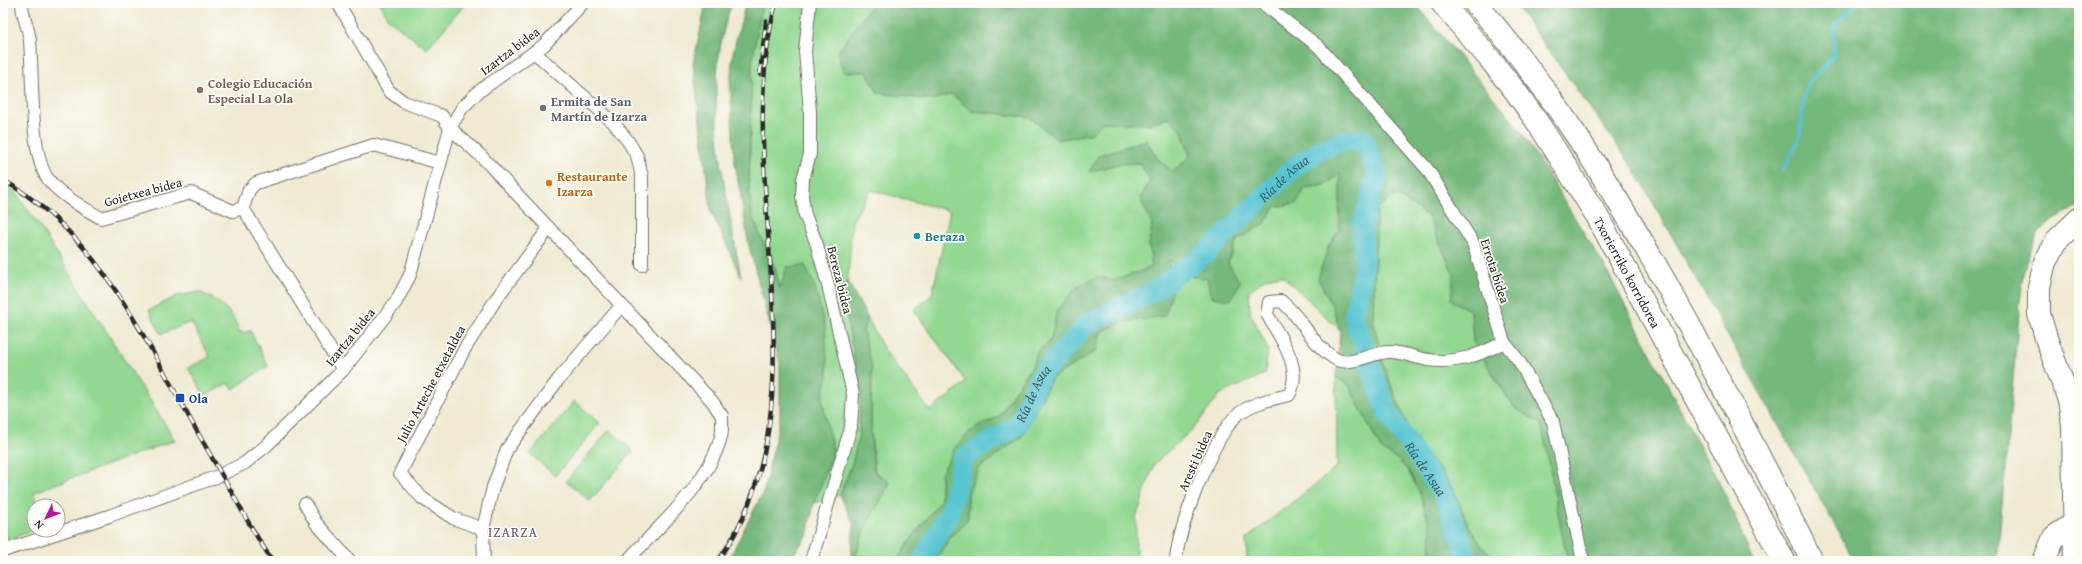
<svg xmlns="http://www.w3.org/2000/svg" width="2082" height="564" font-family="'Gentium Book Plus',serif">
<rect width="100%" height="100%" fill="#fdfcf7"/>
<filter id="ink" filterUnits="userSpaceOnUse"><feTurbulence type="fractalNoise" baseFrequency=".025" numOctaves="2"/><feDisplacementMap in="SourceGraphic" scale="8" xChannelSelector="R" yChannelSelector="G"/><feConvolveMatrix kernelMatrix="1 2 1 2 8 2 1 2 1" color-interpolation-filters="sRGB"/></filter>
<filter id="wash" filterUnits="userSpaceOnUse"><feTurbulence type="fractalNoise" baseFrequency=".012" numOctaves="4" result="noise"/><feDisplacementMap in="SourceGraphic" scale="16" xChannelSelector="R" yChannelSelector="G"/><feGaussianBlur stdDeviation="0.9" result="paint"/><feColorMatrix in="noise" values="0 0 0 0 0 0 0 0 0 0 0 0 0 0 0 0 0 1.4 0 .05"/><feComposite in="paint" operator="in"/></filter>
<g filter="url(#wash)">
<rect width="100%" height="100%" fill="#efead1"/>
<g fill="#92d891" stroke="#5e825e">
<path d="M 380,3 L 466,3 L 427,49 L 388,19 Z"/>
<path d="M 762,3 L 879,3 L 869,9 L 867,72 L 878,93 L 931,100 L 951,94 L 972,111 L 1029,117 L 1058,140 L 1092,133 L 1103,122 L 1150,124 L 1168,117 L 1182,131 L 1190,157 L 1173,172 L 1157,158 L 1146,140 L 1099,155 L 1090,171 L 1118,164 L 1140,163 L 1150,181 L 1140,198 L 1152,224 L 1149,246 L 1152,267 L 1116,280 L 1097,277 L 1057,310 L 1051,340 L 1038,351 L 1032,366 L 1016,389 L 999,416 L 969,432 L 941,474 L 941,500 L 909,542 L 897,561 L 854,561 L 864,530 L 890,483 L 875,472 L 871,431 L 872,368 L 863,331 L 867,317 L 883,348 L 930,411 L 966,382 L 914,310 L 932,295 L 950,211 L 871,190 L 852,221 L 848,281 L 842,292 L 861,394 L 859,435 L 852,464 L 840,495 L 814,503 L 833,453 L 822,398 L 828,374 L 825,354 L 780,289 L 775,268 L 753,219 L 749,191 L 752,63 Z"/>
<path d="M 1341,173 L 1339,230 L 1328,247 L 1318,279 L 1332,305 L 1340,330 L 1282,275 L 1266,278 L 1249,291 L 1250,312 L 1268,349 L 1265,374 L 1220,394 L 1196,426 L 1154,464 L 1136,518 L 1136,561 L 935,561 L 952,535 L 968,520 L 968,493 L 979,469 L 1023,435 L 1052,378 L 1096,351 L 1101,332 L 1124,322 L 1139,319 L 1172,293 L 1168,259 L 1188,276 L 1207,279 L 1228,263 L 1237,240 L 1264,224 L 1275,207 L 1297,203 L 1305,188 L 1326,185 Z"/>
<path d="M 3,175 L 38,224 L 175,440 L 34,492 L 39,506 L 34,506 L 34,530 L 3,542 Z"/>
<path d="M 1396,195 L 1428,216 L 1454,275 L 1451,300 L 1471,311 L 1473,341 L 1493,375 L 1515,408 L 1541,424 C 1552,470 1557,516 1568,561 L 1498,561 L 1484,549 L 1469,526 L 1454,492 L 1441,471 L 1414,440 L 1393,391 L 1383,363 L 1373,319 L 1377,208 Z"/>
<path d="M 199,292 C 218,300 233,310 239,331 L 244,333 L 250,330 L 268,366 L 233,389 L 228,383 L 205,396 L 188,368 L 210,357 L 191,322 L 161,334 L 149,310 L 177,296 Z"/>
<path d="M 1336,377 L 1350,386 L 1357,402 L 1381,449 L 1397,459 L 1408,471 L 1420,493 L 1431,531 L 1430,561 L 1247,561 L 1246,539 L 1337,467 Z"/>
<path d="M 574,401 L 600,423 L 555,476 L 530,454 Z"/>
<path d="M 609,430 L 633,451 L 590,501 L 566,481 Z"/>
</g>
<g fill="#75b87b" stroke="#507253">
<path d="M 706,3 L 732,3 C 699,91 726,189 741,277 L 711,211 L 693,64 Z"/>
<path d="M 746,3 L 762,3 L 752,63 L 749,191 L 753,219 L 775,268 L 780,288 L 787,267 L 805,265 L 815,287 L 825,326 L 828,374 L 822,399 L 833,453 L 814,503 L 807,536 L 789,561 L 728,561 L 764,490 L 780,417 L 780,363 L 749,246 L 734,157 L 730,82 L 733,52 Z"/>
<path d="M 879,3 L 1415,3 L 1521,131 L 1605,267 L 1727,498 L 1753,561 L 1568,561 C 1557,516 1552,470 1541,424 L 1515,408 L 1493,375 L 1473,341 L 1471,311 L 1451,300 L 1454,275 L 1428,216 L 1396,195 L 1377,208 L 1373,319 L 1383,363 L 1393,391 L 1414,440 L 1441,471 L 1454,492 L 1469,526 L 1484,549 L 1498,561 L 1430,561 L 1431,531 L 1420,493 L 1408,470 L 1397,459 L 1381,449 L 1357,402 L 1350,386 L 1336,377 L 1340,330 L 1332,305 L 1318,279 L 1328,247 L 1339,230 L 1340,173 L 1326,185 L 1305,188 L 1297,203 L 1275,207 L 1264,224 L 1237,240 L 1228,263 L 1240,282 L 1231,300 L 1211,297 L 1207,279 L 1188,276 L 1168,259 L 1172,293 L 1165,316 L 1124,322 L 1101,332 L 1096,351 L 1052,378 L 1023,435 L 979,469 L 968,493 L 968,520 L 952,535 L 935,561 L 897,561 L 909,542 L 941,500 L 941,474 L 955,448 L 969,432 L 1000,416 L 1016,389 L 1032,366 L 1038,351 L 1051,340 L 1057,310 L 1077,287 L 1097,277 L 1116,280 L 1152,267 L 1149,246 L 1152,224 L 1140,198 L 1150,181 L 1140,163 L 1118,164 L 1089,172 L 1099,155 L 1146,140 L 1157,158 L 1173,172 L 1190,156 L 1182,131 L 1168,117 L 1150,124 L 1103,122 L 1092,133 L 1058,140 L 1029,117 L 972,111 L 952,94 L 931,100 L 878,93 L 867,72 L 843,72 L 837,53 L 869,9 Z"/>
<path d="M 1514,3 L 2079,3 L 2079,206 C 2068,211 2047,222 2040,232 C 2027,249 2023,280 2020,301 L 1997,561 L 1855,561 L 1634,169 Z"/>
<path d="M 848,281 L 867,317 L 863,331 L 872,368 L 871,431 L 874,472 L 890,483 L 864,530 L 854,561 L 850,561 L 854,525 L 840,495 L 852,464 L 859,435 L 861,394 L 842,292 Z"/>
</g>
<g fill="none" stroke-linecap="round" stroke-linejoin="round">
<path stroke="#59c5d2" stroke-width="3.5" d="M 1783,171 L 1799,140 L 1804,98 L 1809,82 L 1833,57 L 1835,24 L 1858,3"/>
<path stroke="#59c5d2" stroke-width="20" id="s1" d="M 922,561 L 950,512 L 963,458 L 1018,425 L 1040,376 L 1088,323 L 1152,292 L 1204,255 L 1293,168 L 1318,151 L 1345,140 L 1364,140 L 1377,174 L 1362,226 L 1364,267 L 1354,317 L 1386,410 L 1444,496 L 1469,561"/>
</g>
</g>
<g filter="url(#ink)">
<g fill="none" stroke-linecap="round" stroke-linejoin="round">
<defs>
<g id="minor">
<path d="M 22,3 C 22,17 29,28 30,41 C 33,76 30,149 46,176 C 56,193 85,209 101,218 L 191,193 L 233,211 L 243,208"/>
<path d="M 338,3 L 389,91 L 404,102 L 442,116 L 450,128 L 482,157 L 549,228 L 712,401 L 722,416 C 722,424 723,433 720,440 C 707,485 658,527 627,561"/>
<path d="M 810,3 L 805,51 L 810,111 L 810,154 L 803,179 L 802,197 L 805,215 L 816,242 L 828,285 L 853,394 L 851,427 L 811,561"/>
<path d="M 1262,3 L 1318,46 L 1428,170 L 1473,243 L 1504,342 L 1519,361 L 1553,422 L 1583,561"/>
<path d="M 534,52 L 613,122 L 628,141 L 637,156 L 642,177 L 642,265"/>
<path d="M 343,370 L 243,208 L 249,190 L 256,183 L 374,145 L 440,163"/>
<path d="M 305,504 L 316,523 L 350,561"/>
<path d="M 483,529 L 453,518 L 422,498 L 400,473 L 464,350 L 496,299 L 549,228"/>
<path d="M 3,551 L 109,516 L 216,477 L 245,463 L 267,445 L 343,370 L 396,302 L 410,275 L 450,128 L 462,108 L 478,92 L 544,45 L 583,3"/>
<path d="M 484,561 L 483,529 L 493,487 L 507,449 L 558,380 L 621,306"/>
<path d="M 1176,561 C 1178,528 1212,441 1235,417 C 1248,404 1271,399 1289,395 C 1304,368 1280,338 1267,314 L 1269,302 L 1281,301 C 1302,317 1311,344 1334,358 C 1348,368 1371,353 1387,352 C 1401,351 1415,358 1429,360 C 1457,364 1480,355 1504,342"/>
</g>
<g id="motorway">
<path id="s2" d="M 1442,3 L 1489,58 L 1516,92 L 1540,126 L 1597,216 L 1784,561"/>
<path d="M 1475,3 C 1551,88 1611,186 1667,285 C 1718,376 1766,468 1812,561"/>
<path d="M 2044,561 L 2054,537 L 2073,524"/>
<path d="M 2075,561 L 2073,425 L 2069,400 L 2047,341 L 2039,314 L 2039,287 L 2045,262 L 2058,239 L 2079,219"/>
</g>
</defs>
<use href="#minor" stroke="#706e65" stroke-width="14"/>
<use href="#motorway" stroke="#706e65" stroke-width="24"/>
<use href="#minor" stroke="#fff" stroke-width="12"/>
<use href="#motorway" stroke="#fff" stroke-width="22"/>
<defs>
<g id="rail">
<path d="M 760,74 L 766,21"/>
<path d="M 3,180 C 80,224 123,297 164,372 C 186,412 208,451 231,491 C 244,515 257,539 273,561"/>
<path d="M 718,561 C 831,401 729,181 776,3"/>
</g>
</defs>
<use href="#rail" stroke="#2b2b2b" stroke-width="4.5"/>
<use href="#rail" stroke="#fdfcf7" stroke-width="3" stroke-dasharray="9" stroke-linecap="butt"/>
</g>
</g>
<circle fill="#8d6e63" stroke="#fdfcf7" stroke-width="1.5" cx="200" cy="90" r="4"/>
<circle fill="#6b7280" stroke="#fdfcf7" stroke-width="1.5" cx="543" cy="108" r="4"/>
<circle fill="#e8710a" stroke="#fdfcf7" stroke-width="1.5" cx="549" cy="183" r="4"/>
<circle fill="#0f9aa8" stroke="#fdfcf7" stroke-width="1.5" cx="917" cy="236" r="4"/>
<rect fill="#1a4fb4" stroke="#fdfcf7" stroke-width="1.5" x="175" y="393" width="10" height="10" rx="2"/>
<g text-anchor="middle" dominant-baseline="central" stroke-width="3.5" stroke-linejoin="round" paint-order="stroke">
<g font-size="13" fill="#2b2b2b" stroke="#fdfcf7">
<text transform="translate(510 51) rotate(-37)">Izartza bidea</text>
<text transform="translate(143 192) rotate(-15)">Goietxea bidea</text>
<text transform="translate(1495 271) rotate(72)">Errota bidea</text>
<text stroke="none"><textPath href="#s2" startOffset="328">Txorierriko korridorea</textPath></text>
<text transform="translate(840 280) rotate(76)">Bereza bidea</text>
<text transform="translate(350 337) rotate(-51)">Izartza bidea</text>
<text transform="translate(431 384) rotate(-62)">Julio Arteche etxetaldea</text>
<text transform="translate(1195 461) rotate(-66)">Aresti bidea</text>
</g>
<g font-size="13" font-weight="bold" fill="#785e54" stroke="#fdfcf7" text-anchor="start">
<text x="208" y="83">Colegio Educación<tspan x="208" dy="15">Especial La Ola</tspan></text>
</g>
<g font-size="13" font-weight="bold" fill="#5b616d" stroke="#fdfcf7" text-anchor="start">
<text x="551" y="101">Ermita de San<tspan x="551" dy="15">Martín de Izarza</tspan></text>
</g>
<g font-size="13" font-weight="bold" fill="#c56008" stroke="#fdfcf7" text-anchor="start">
<text x="557" y="176">Restaurante<tspan x="557" dy="15">Izarza</tspan></text>
</g>
<g font-size="13" font-weight="bold" fill="#0d838f" stroke="#fdfcf7" text-anchor="start">
<text x="925" y="236">Beraza</text>
</g>
<g font-size="13" font-weight="bold" fill="#164399" stroke="#fdfcf7" text-anchor="start">
<text x="189" y="398">Ola</text>
</g>
<g font-size="14" font-style="italic" fill="#3b6165" stroke="#fdfcf7">
<text stroke="none"><textPath href="#s1" startOffset="547">Ría de Asua</textPath></text>
<text stroke="none"><textPath href="#s1" startOffset="211">Ría de Asua</textPath></text>
<text stroke="none"><textPath href="#s1" startOffset="991">Ría de Asua</textPath></text>
</g>
<g font-size="14" letter-spacing="1" fill="#5e5873" stroke="#fdfcf7">
<text x="513" y="532">IZARZA</text>
</g>
</g>
<rect width="2082" height="564" fill="none" stroke="#fdfcf7" stroke-width="16"/>
<g transform="translate(46 518) rotate(227)"><circle r="19" fill="#fdfcf7" stroke="#a9a8a5"/>
<path d="M0-3L7 15L0 10L-7 15Z" fill="#b5179e"/>
<text y="-6" font-size="11" font-weight="bold" text-anchor="middle" fill="#2b2b2b">N</text>
</g>
</svg>
